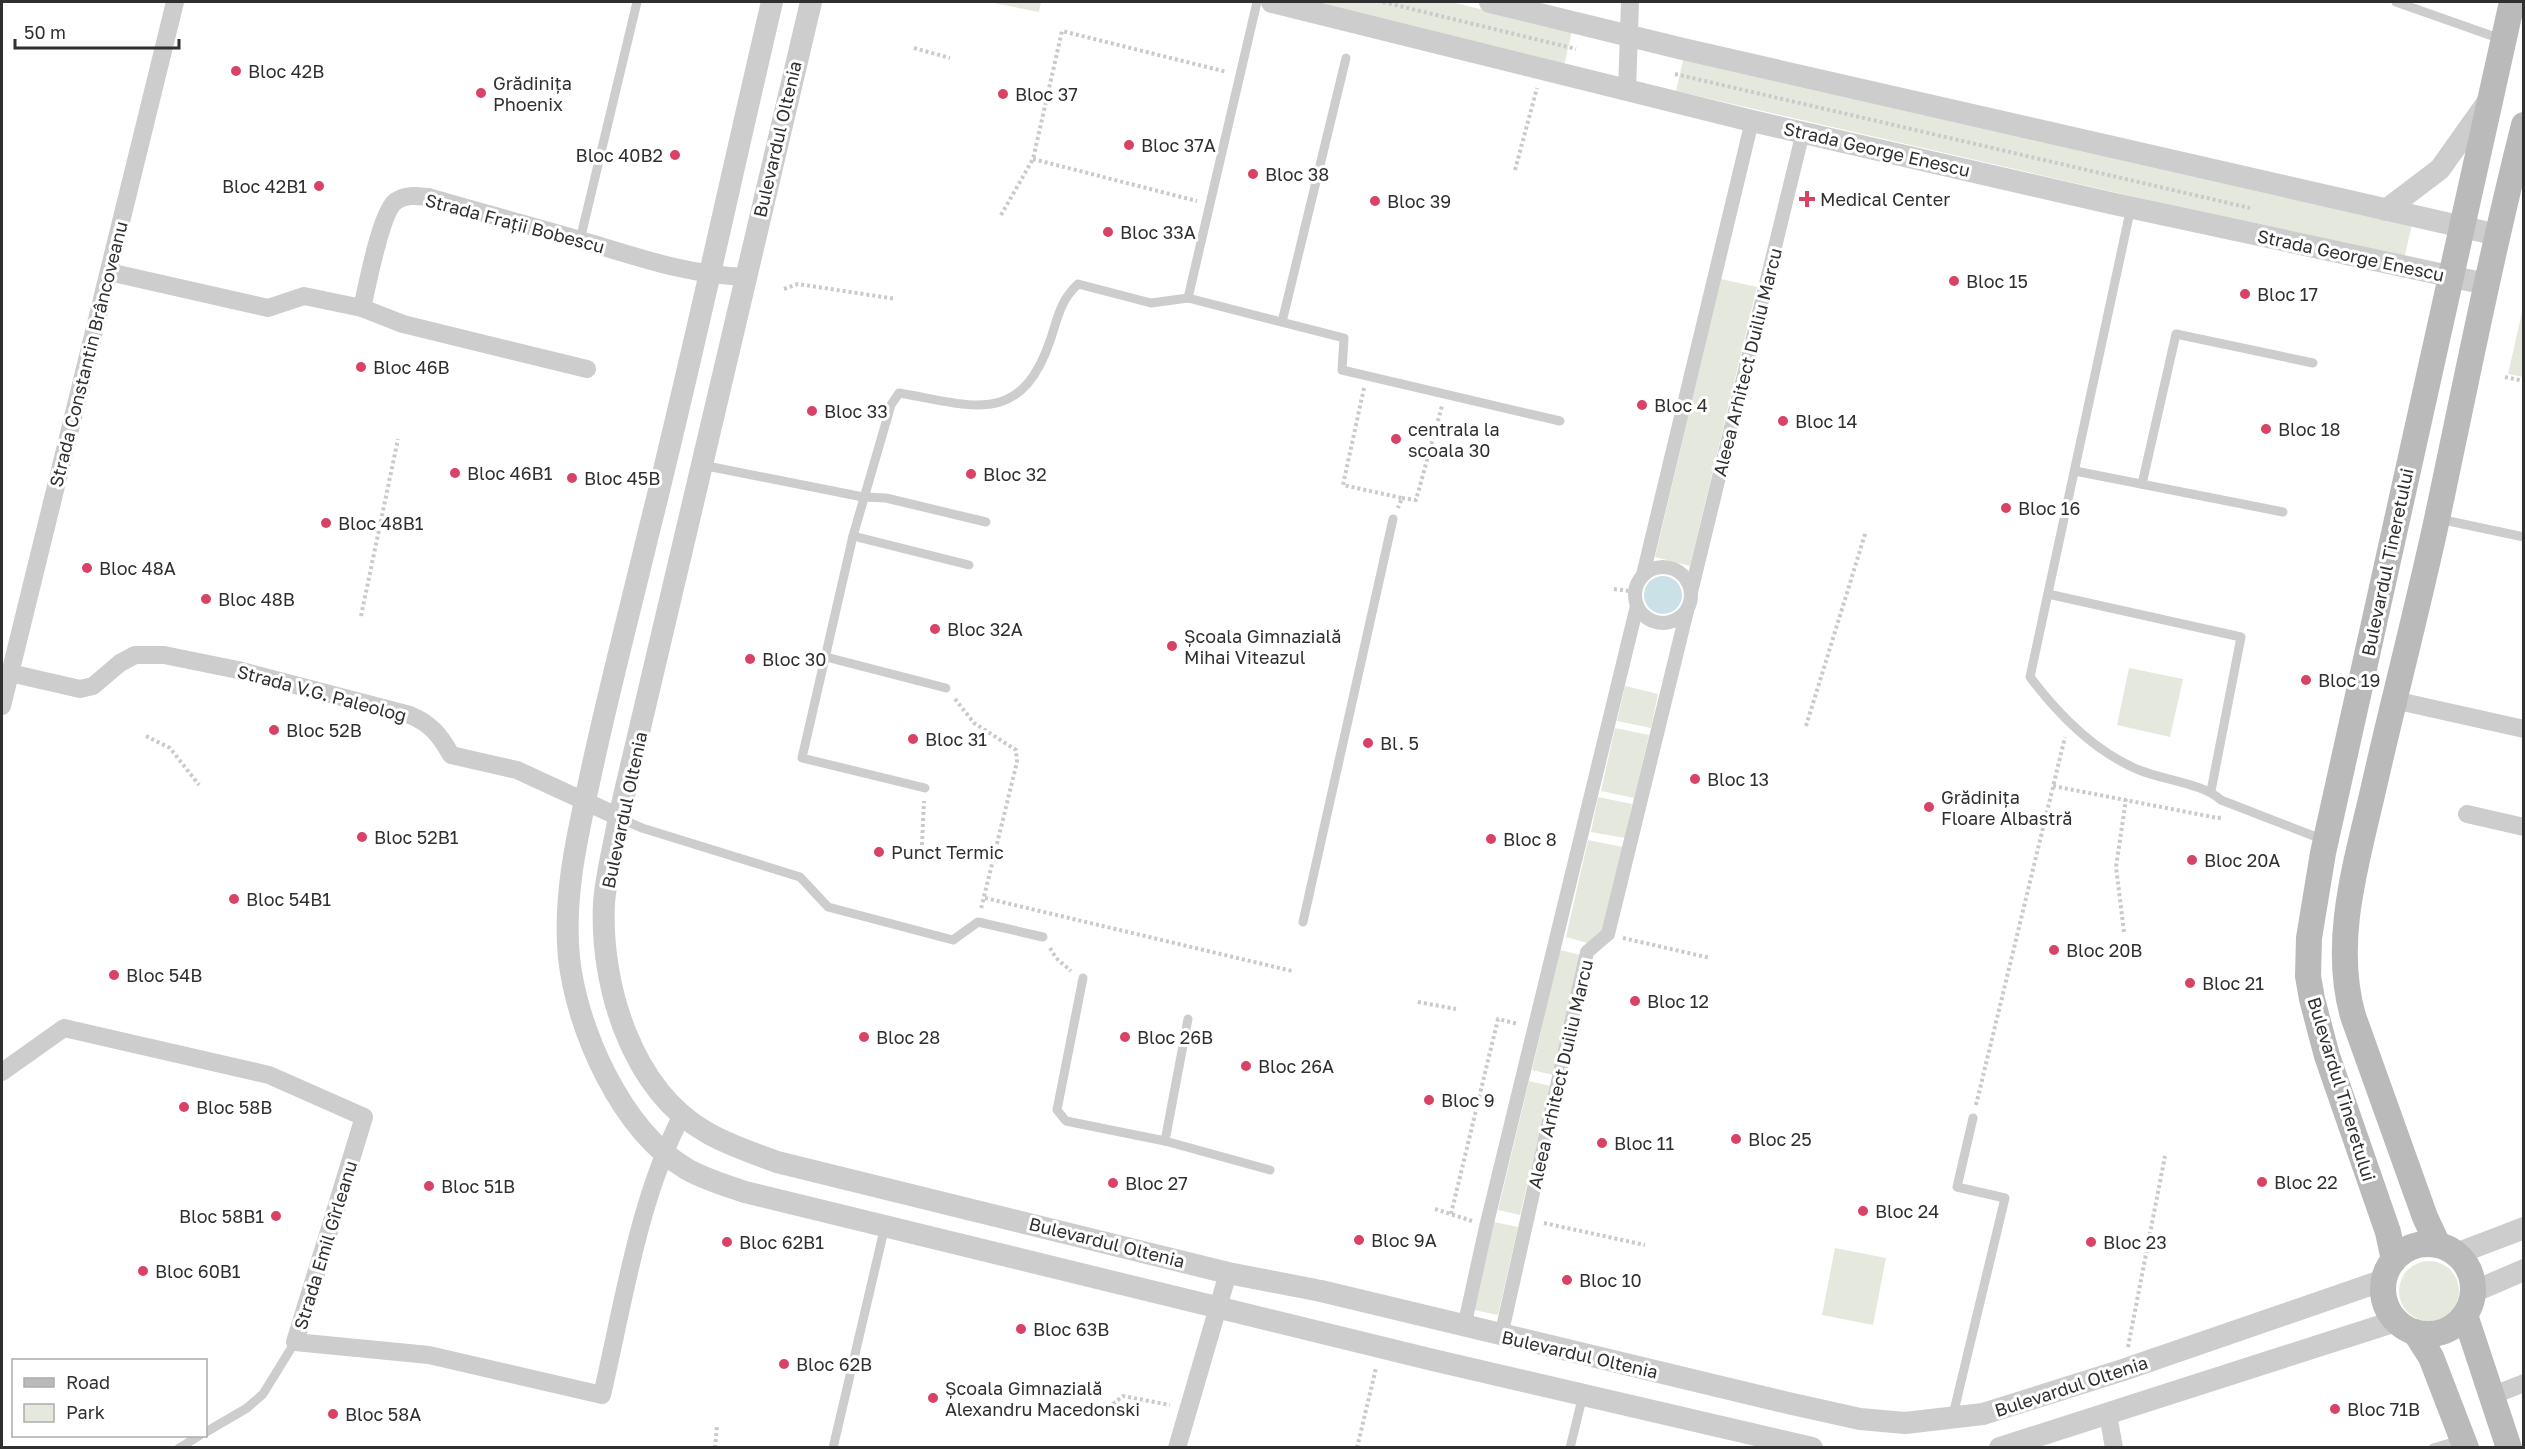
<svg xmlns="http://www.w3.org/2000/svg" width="2525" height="1449" font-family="'Golos Text',sans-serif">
<rect width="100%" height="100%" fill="#fff"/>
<g fill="#e5e9dd">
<path d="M 989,2 L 1041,2 L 1039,12 Z"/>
<path d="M 1308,2 L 1451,2 L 1572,31 L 1564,66 Z"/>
<path d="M 1684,56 L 2412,225 L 2404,259 L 1676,91 Z"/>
<path d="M 1721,279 L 1757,287 L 1690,566 L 1655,557 Z"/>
<path d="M 2523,308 L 2523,377 L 2508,374 Z"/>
<path d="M 2129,668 L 2183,679 L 2170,737 L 2117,725 Z"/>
<path d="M 1625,686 L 1658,694 L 1651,728 L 1617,721 Z"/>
<path d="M 1615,728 L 1649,735 L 1634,798 L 1601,791 Z"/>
<path d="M 1598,797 L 1632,804 L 1625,838 L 1591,832 Z"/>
<path d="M 1588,840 L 1623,847 L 1603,932 L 1591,944 L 1566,937 Z"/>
<path d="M 1560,950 L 1581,955 L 1553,1075 L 1532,1070 Z"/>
<path d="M 1529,1081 L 1551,1086 L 1520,1215 L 1498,1210 Z"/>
<path d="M 1494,1222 L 1518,1227 L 1498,1315 L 1474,1310 Z"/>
<path d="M 1835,1248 L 1886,1258 L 1873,1325 L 1822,1315 Z"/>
<circle cx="2429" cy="1291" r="30"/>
</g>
<circle fill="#cbe1e8" cx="1663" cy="595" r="19"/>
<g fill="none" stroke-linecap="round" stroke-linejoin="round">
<g stroke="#cacaca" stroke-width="4" stroke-dasharray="3 3" stroke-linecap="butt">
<path d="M 1383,2 L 1576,49"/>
<path d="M 914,48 L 950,58"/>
<path d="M 1675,74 L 2250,208"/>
<path d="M 1033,159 L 1197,201"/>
<path d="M 1515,170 L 1537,88"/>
<path d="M 1001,215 L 1033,159 L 1062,31 L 1227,72"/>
<path d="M 784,289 L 798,284 L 896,299"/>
<path d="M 2505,377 L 2524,381"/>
<path d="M 1364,388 L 1343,485 L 1402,498 L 1398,508"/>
<path d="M 1402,498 L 1416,500 L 1442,406"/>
<path d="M 1614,589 L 1629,591"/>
<path d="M 361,616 L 398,439"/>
<path d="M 955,699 L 974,723 L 1016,750 L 1017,762 L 981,909"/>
<path d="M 1806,726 L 1866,531"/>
<path d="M 146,736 L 170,748 L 199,785"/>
<path d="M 2053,786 L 2218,818 L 2223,817"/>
<path d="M 922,845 L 924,801"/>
<path d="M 985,898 L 1292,971"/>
<path d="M 2124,932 L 2116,867 L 2126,799"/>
<path d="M 1623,938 L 1710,958"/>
<path d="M 1050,948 L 1056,958 L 1071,971"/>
<path d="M 1418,1002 L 1456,1009"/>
<path d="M 1976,1105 L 2065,737"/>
<path d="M 1435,1209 L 1472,1221"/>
<path d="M 1451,1214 L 1498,1019 L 1518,1024"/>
<path d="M 1544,1223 L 1645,1245"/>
<path d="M 2128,1347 L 2165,1156"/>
<path d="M 1113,1404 L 1123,1396 L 1170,1405"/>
<path d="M 715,1448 L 717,1426"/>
<path d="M 1357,1448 L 1376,1368"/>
</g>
<g stroke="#cdcdcd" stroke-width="9">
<path d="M 2396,2 L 2501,39"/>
<path d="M 2131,207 L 2030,677 C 2058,714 2095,752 2139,770 C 2163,780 2202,783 2221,800 L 2324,840"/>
<path d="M 580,240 L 637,2"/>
<path d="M 1188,298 L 1257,2"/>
<path d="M 1282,322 L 1346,58"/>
<path d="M 702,465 L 863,497 L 886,498 L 986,522"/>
<path d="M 2075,471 L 2283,512"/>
<path d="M 2142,484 L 2176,334 L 2313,363"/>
<path d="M 2439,519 L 2524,537"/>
<path d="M 853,536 L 969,565"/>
<path d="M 2048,594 L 2241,637 L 2211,791"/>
<path d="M 826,657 L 946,688"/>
<path d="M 925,788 L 802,758 L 853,536 L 891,405 L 899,393 C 971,405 1020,428 1050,341 C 1058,317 1060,301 1078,284 L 1151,303 L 1188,298 L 1344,338 L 1342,370 L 1560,421"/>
<path d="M 619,818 L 642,828 L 800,877 L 828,907 L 953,940 L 978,922 L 1043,937"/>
<path d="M 1303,922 L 1393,519"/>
<path d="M 1083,978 L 1057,1110 L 1066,1121 L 1165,1141 L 1270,1170"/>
<path d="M 1165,1141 L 1188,1019"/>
<path d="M 1953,1415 L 2005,1198 L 1957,1187 L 1973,1118"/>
<path d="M 206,1432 L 247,1408 L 263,1394 L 295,1342"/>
<path d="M 179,1448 L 199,1436"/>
<path d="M 833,1448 L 885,1226"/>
<path d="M 1570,1448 L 1583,1395"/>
<path d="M 2433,1448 L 2460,1440"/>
</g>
<g stroke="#cdcdcd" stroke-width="14">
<circle cx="1663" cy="595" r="28"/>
<path d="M 1643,575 L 1752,121"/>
<path d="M 1691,592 L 1803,132"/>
<path d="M 1464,1327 L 1486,1227 L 1637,606"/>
<path d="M 1501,1336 L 1587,952 L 1608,934 L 1687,611"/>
</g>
<g stroke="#cdcdcd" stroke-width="18">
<path d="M 1627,91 L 1630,2"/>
<path d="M 109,272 L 268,308 L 304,296 L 362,308 L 403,324 L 587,369"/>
<path d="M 362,308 C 367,287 381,211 396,201 C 407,194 417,196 428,197 C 479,212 529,225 580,240 C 638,257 683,274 745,277"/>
<path d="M 10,673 L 80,689 L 93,686 L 120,663 L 135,655 L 164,655 L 238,670 L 410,715 C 431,724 440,735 451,755 L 517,770 L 619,817"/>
<path d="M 2394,700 L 2524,729"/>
<path d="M 2,706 L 175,2"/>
<path d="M 2467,814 L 2524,827"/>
<path d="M 2,1072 L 64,1028 L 269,1075 L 364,1117 L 295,1342 L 429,1355 L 602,1395 C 624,1301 638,1201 682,1115"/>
<path d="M 2491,1396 L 2524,1383"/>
<path d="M 2108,1414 L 2114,1448"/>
<path d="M 1177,1448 L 1228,1273"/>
</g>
<g stroke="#cdcdcd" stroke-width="22">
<path d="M 772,2 C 730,181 692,360 647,539 C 628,618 607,698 590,778 C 577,837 563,897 569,958 C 577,1030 621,1129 685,1168 C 703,1179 725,1185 745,1192 L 1433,1360 L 1812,1448"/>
<path d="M 811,2 L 619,817 C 614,846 606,875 604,903 C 600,984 631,1089 706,1132 C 728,1145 753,1153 777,1162 L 1228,1273 L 1321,1291 L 1788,1403 L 1860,1419 L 1905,1423 L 1983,1414 L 2123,1370 L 2384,1280"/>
<path d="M 1272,2 L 1752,121 L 2110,203 L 2486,284"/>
<path d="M 1490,2 L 1683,49 L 2498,235"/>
<path d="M 2386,210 L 2440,169 L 2489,100"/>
<path d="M 2456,1254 L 2524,1228"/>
<path d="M 2473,1292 L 2524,1270"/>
<path d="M 2000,1448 L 2396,1321"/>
</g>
<g stroke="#bababa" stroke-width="26">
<circle cx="2428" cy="1289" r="45"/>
<path d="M 2438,1245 L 2425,1217 L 2353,1016 C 2331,939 2358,858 2375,782 C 2395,694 2418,607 2437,519 C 2465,387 2491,255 2524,125"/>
<path d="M 2394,1260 L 2388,1232 L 2327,1056 L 2312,999 L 2308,976 L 2309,938 L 2323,853 L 2512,2"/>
<path d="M 2465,1315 L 2509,1448"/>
<path d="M 2415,1332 L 2431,1357 L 2466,1448"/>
</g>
</g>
<g fill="#d84265" stroke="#fff" stroke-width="2">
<circle cx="236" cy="71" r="6"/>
<circle cx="481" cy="93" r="6"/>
<circle cx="1003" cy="94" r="6"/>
<circle cx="1129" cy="145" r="6"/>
<circle cx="675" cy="155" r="6"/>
<circle cx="1253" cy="174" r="6"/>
<circle cx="319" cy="186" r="6"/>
<path d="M1804 190h6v6h6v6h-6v6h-6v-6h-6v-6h6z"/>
<circle cx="1375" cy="201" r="6"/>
<circle cx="1108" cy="232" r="6"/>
<circle cx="1954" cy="281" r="6"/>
<circle cx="2245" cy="294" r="6"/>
<circle cx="361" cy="367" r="6"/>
<circle cx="1642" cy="405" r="6"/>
<circle cx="812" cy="411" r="6"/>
<circle cx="1783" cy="421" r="6"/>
<circle cx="2266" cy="429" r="6"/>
<circle cx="1396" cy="439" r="6"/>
<circle cx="455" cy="473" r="6"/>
<circle cx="971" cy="474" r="6"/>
<circle cx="572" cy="478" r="6"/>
<circle cx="2006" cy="508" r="6"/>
<circle cx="326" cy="523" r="6"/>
<circle cx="87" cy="568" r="6"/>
<circle cx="206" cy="599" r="6"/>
<circle cx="935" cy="629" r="6"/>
<circle cx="1172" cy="646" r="6"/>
<circle cx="750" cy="659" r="6"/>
<circle cx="2306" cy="680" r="6"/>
<circle cx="274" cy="730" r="6"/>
<circle cx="913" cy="739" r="6"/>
<circle cx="1368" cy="743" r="6"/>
<circle cx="1695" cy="779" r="6"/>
<circle cx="1929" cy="807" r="6"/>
<circle cx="362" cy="837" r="6"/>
<circle cx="1491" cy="839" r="6"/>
<circle cx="879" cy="852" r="6"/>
<circle cx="2192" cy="860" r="6"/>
<circle cx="234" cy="899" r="6"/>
<circle cx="2054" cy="950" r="6"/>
<circle cx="114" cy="975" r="6"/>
<circle cx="2190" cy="983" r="6"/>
<circle cx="1635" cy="1001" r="6"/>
<circle cx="864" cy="1037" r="6"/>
<circle cx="1125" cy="1037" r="6"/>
<circle cx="1246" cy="1066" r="6"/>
<circle cx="1429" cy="1100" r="6"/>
<circle cx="184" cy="1107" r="6"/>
<circle cx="1736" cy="1139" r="6"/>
<circle cx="1602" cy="1143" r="6"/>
<circle cx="2262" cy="1182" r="6"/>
<circle cx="1113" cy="1183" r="6"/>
<circle cx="429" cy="1186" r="6"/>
<circle cx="1863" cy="1211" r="6"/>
<circle cx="276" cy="1216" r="6"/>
<circle cx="1359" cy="1240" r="6"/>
<circle cx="727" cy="1242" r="6"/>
<circle cx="2091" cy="1242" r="6"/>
<circle cx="143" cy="1271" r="6"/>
<circle cx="1567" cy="1280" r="6"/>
<circle cx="1021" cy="1329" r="6"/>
<circle cx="784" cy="1364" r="6"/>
<circle cx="933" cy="1398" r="6"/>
<circle cx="2335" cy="1409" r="6"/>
<circle cx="333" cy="1414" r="6"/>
</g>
<g text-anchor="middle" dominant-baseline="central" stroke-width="6" stroke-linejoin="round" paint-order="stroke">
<g font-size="18" fill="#303030" stroke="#fff" text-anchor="start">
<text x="248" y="71">Bloc 42B</text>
<text x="493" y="83">Grădinița<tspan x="493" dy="21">Phoenix</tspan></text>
<text x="1015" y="94">Bloc 37</text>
<text x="1141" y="145">Bloc 37A</text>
<text x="663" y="155" text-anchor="end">Bloc 40B2</text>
<text x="1265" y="174">Bloc 38</text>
<text x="307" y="186" text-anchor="end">Bloc 42B1</text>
<text x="1820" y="199">Medical Center</text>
<text x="1387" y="201">Bloc 39</text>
<text x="1120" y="232">Bloc 33A</text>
<text x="1966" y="281">Bloc 15</text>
<text x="2257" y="294">Bloc 17</text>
<text x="373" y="367">Bloc 46B</text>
<text x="1654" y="405">Bloc 4</text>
<text x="824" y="411">Bloc 33</text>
<text x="1795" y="421">Bloc 14</text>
<text x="1408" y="429">centrala la<tspan x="1408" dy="21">scoala 30</tspan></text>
<text x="2278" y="429">Bloc 18</text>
<text x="467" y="473">Bloc 46B1</text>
<text x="983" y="474">Bloc 32</text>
<text x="584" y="478">Bloc 45B</text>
<text x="2018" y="508">Bloc 16</text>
<text x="338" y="523">Bloc 48B1</text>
<text x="99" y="568">Bloc 48A</text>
<text x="218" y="599">Bloc 48B</text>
<text x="947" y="629">Bloc 32A</text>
<text x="1184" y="636">Școala Gimnazială<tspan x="1184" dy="21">Mihai Viteazul</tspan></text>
<text x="762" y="659">Bloc 30</text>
<text x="2318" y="680">Bloc 19</text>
<text x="286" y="730">Bloc 52B</text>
<text x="925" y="739">Bloc 31</text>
<text x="1380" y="743">Bl. 5</text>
<text x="1707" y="779">Bloc 13</text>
<text x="1941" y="797">Grădinița<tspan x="1941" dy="21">Floare Albastră</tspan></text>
<text x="374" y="837">Bloc 52B1</text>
<text x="1503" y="839">Bloc 8</text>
<text x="891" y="852">Punct Termic</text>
<text x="2204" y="860">Bloc 20A</text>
<text x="246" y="899">Bloc 54B1</text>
<text x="2066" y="950">Bloc 20B</text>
<text x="126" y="975">Bloc 54B</text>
<text x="2202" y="983">Bloc 21</text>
<text x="1647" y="1001">Bloc 12</text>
<text x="876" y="1037">Bloc 28</text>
<text x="1137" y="1037">Bloc 26B</text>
<text x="1258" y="1066">Bloc 26A</text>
<text x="1441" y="1100">Bloc 9</text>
<text x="196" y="1107">Bloc 58B</text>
<text x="1748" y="1139">Bloc 25</text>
<text x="1614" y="1143">Bloc 11</text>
<text x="2274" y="1182">Bloc 22</text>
<text x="1125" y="1183">Bloc 27</text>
<text x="441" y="1186">Bloc 51B</text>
<text x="1875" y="1211">Bloc 24</text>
<text x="264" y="1216" text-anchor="end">Bloc 58B1</text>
<text x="1371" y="1240">Bloc 9A</text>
<text x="739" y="1242">Bloc 62B1</text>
<text x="2103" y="1242">Bloc 23</text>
<text x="155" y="1271">Bloc 60B1</text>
<text x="1579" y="1280">Bloc 10</text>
<text x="1033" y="1329">Bloc 63B</text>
<text x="796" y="1364">Bloc 62B</text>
<text x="945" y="1388">Școala Gimnazială<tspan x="945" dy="21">Alexandru Macedonski</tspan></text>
<text x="2347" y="1409">Bloc 71B</text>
<text x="345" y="1414">Bloc 58A</text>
</g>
<g font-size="18" fill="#303030" stroke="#fff">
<text transform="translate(777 139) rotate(-77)">Bulevardul Oltenia</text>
<text transform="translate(1877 149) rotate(13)">Strada George Enescu</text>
<text transform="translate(515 223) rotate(15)">Strada Frații Bobescu</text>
<text transform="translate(2351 255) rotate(12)">Strada George Enescu</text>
<text transform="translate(88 354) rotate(-76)">Strada Constantin Brâncoveanu</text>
<text transform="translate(1747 362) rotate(-76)">Aleea Arhitect Duiliu Marcu</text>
<text transform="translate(2387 562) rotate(-78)">Bulevardul Tineretului</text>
<text transform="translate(322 693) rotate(15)">Strada V.G. Paleolog</text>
<text transform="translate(624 810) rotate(-78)">Bulevardul Oltenia</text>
<text transform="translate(1560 1074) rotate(-77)">Aleea Arhitect Duiliu Marcu</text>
<text transform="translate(2342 1089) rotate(73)">Bulevardul Tineretului</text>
<text transform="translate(1107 1242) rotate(14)">Bulevardul Oltenia</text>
<text transform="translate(325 1245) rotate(-73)">Strada Emil Gîrleanu</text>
<text transform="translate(1580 1354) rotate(13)">Bulevardul Oltenia</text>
<text transform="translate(2071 1386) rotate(-18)">Bulevardul Oltenia</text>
</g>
</g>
<rect width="2525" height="1449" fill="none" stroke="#303030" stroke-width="6"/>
<rect x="12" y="1359" width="195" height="78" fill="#ffffff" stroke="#acacac" stroke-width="1.5"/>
<rect x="24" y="1378" width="30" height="9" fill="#bababa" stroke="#acacac" stroke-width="1.5"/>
<text x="66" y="1389" font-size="18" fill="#303030">Road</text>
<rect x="24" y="1404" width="30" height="18" fill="#e5e9dd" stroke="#acacac" stroke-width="1.5"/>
<text x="66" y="1419" font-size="18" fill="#303030">Park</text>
<path d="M15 39v9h164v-9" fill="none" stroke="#303030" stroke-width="3"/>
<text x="24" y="39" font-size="18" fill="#303030" stroke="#ffffff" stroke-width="4.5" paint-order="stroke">50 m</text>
</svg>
